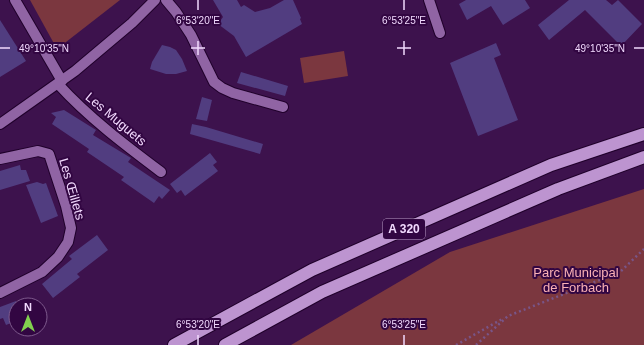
<svg xmlns="http://www.w3.org/2000/svg" width="644" height="345" font-family="Arial,sans-serif">
<rect width="100%" height="100%" fill="#3d124d"/>
<g fill="#7b373f">
<path d="M 30,0 L 120,0 L 57,49 Z"/>
<path d="M 344,51 L 348,76 L 304,83 L 300,58 Z"/>
<path d="M 644,189 L 644,345 L 291,345 L 450,252 Z"/>
</g>
<g fill="#513d80">
<path d="M 213,0 L 237,0 L 241,7 L 244,5 L 255,12 L 270,8 L 284,0 L 293,0 L 301,18 L 300,19 L 302,24 L 246,57 L 234,36 L 218,24 L 223,17 Z"/>
<path d="M 466,0 L 525,0 L 530,8 L 503,25 L 491,6 L 467,20 L 459,4 Z"/>
<path d="M 569,0 L 606,0 L 612,5 L 618,0 L 642,24 L 621,46 L 585,10 L 549,40 L 538,25 Z"/>
<path d="M 0,20 L 26,61 L 0,77 Z"/>
<path d="M 496,43 L 501,55 L 494,58 L 518,120 L 478,136 L 450,63 Z"/>
<path d="M 162,45 L 170,47 L 176,50 L 182,59 L 187,71 L 176,74 L 166,74 L 150,69 L 152,62 Z"/>
<path d="M 241,72 L 288,86 L 285,96 L 237,83 Z"/>
<path d="M 202,97 L 212,100 L 207,121 L 196,119 Z"/>
<path d="M 64,110 L 96,130 L 93,135 L 131,158 L 128,162 L 170,190 L 162,199 L 159,196 L 154,203 L 121,180 L 124,177 L 87,152 L 89,149 L 52,124 L 56,117 L 51,113 Z"/>
<path d="M 192,124 L 206,127 L 263,144 L 260,154 L 190,134 Z"/>
<path d="M 210,153 L 217,162 L 213,165 L 218,171 L 185,196 L 181,190 L 177,193 L 170,184 Z"/>
<path d="M 20,165 L 21,170 L 26,170 L 30,181 L 0,190 L 0,171 Z"/>
<path d="M 37,182 L 43,184 L 46,183 L 58,216 L 41,223 L 26,185 Z"/>
<path d="M 97,235 L 108,250 L 77,274 L 80,277 L 53,298 L 42,284 L 72,259 L 69,256 Z"/>
<path d="M 16,301 L 16,321 L 6,325 L 3,318 L 0,319 L 0,307 Z"/>
</g>
<g fill="none" stroke-linecap="round" stroke-linejoin="round">
<defs>
<g id="minor">
<path d="M 15,0 L 62,81"/>
<path d="M 166,0 L 176,12 L 191,35 L 214,82 L 222,88 L 233,93 L 283,107"/>
<path d="M 429,0 L 440,33"/>
<path d="M 58,84 C 88,117 125,145 161,172"/>
<path d="M 0,124 L 75,71 L 132,23 L 155,0"/>
<path d="M 0,159 L 38,151 L 49,154 L 66,206 L 71,228 L 68,242 L 58,257 L 42,272 L 0,293"/>
</g>
<g id="highway">
<path d="M 174,345 L 312,270 L 551,165 L 644,134"/>
<path d="M 225,345 L 322,292 L 558,189 L 644,157"/>
</g>
</defs>
<use href="#minor" stroke="#20012b" stroke-width="12"/>
<use href="#highway" stroke="#20012b" stroke-width="14"/>
<g stroke="#795588" stroke-width="2.5" stroke-dasharray="2 3" stroke-linecap="butt">
<path d="M 456,345 L 504,318"/>
<path d="M 476,345 L 508,316 L 620,272 L 644,249"/>
</g>
<use href="#minor" stroke="#9064a4" stroke-width="10"/>
<use href="#highway" stroke="#bd94d0" stroke-width="12"/>
</g>
<path fill="none" stroke="#f1d9fd" stroke-width="1.5" d="M 198,0 L 198,10M 404,0 L 404,10M 198,41 L 198,55M 404,41 L 404,55M 0,48 L 10,48M 191,48 L 205,48M 397,48 L 411,48M 634,48 L 644,48M 198,335 L 198,345M 404,335 L 404,345"/>
<g text-anchor="middle" dominant-baseline="central" stroke-width="4" stroke-linejoin="round" paint-order="stroke">
<rect fill="#320642" stroke="#b89ac5" stroke-width="1" x="383" y="219" width="42" height="20" rx="3"/>
<g font-size="12" font-weight="bold" fill="#f1d9fd">
<text x="404" y="229">A 320</text>
</g>
<g font-size="13" fill="#f1d9fd" stroke="#320642">
<text transform="translate(116 119) rotate(40)">Les Muguets</text>
<text transform="translate(72 189) rotate(74)">Les Œillets</text>
</g>
<g font-size="13" fill="#fab1b5" stroke="#320642">
<text x="576" y="272">Parc Municipal<tspan x="576" dy="15">de Forbach</tspan></text>
</g>
</g>
<g font-size="10" text-anchor="middle" fill="#f1d9fd" stroke="#320642" stroke-width="4" stroke-linejoin="round" paint-order="stroke">
<text x="198" y="24">6°53'20"E</text>
<text x="404" y="24">6°53'25"E</text>
<text x="44" y="52">49°10'35"N</text>
<text x="600" y="52">49°10'35"N</text>
<text x="198" y="328">6°53'20"E</text>
<text x="404" y="328">6°53'25"E</text>
</g>
<g transform="translate(28 317)"><circle r="19" fill="#320642" stroke="#7e5a8d"/>
<path d="M0-3L7 15L0 10L-7 15Z" fill="#82d04f"/>
<text y="-6" font-size="11" font-weight="bold" text-anchor="middle" fill="#f1d9fd">N</text>
</g>
</svg>
